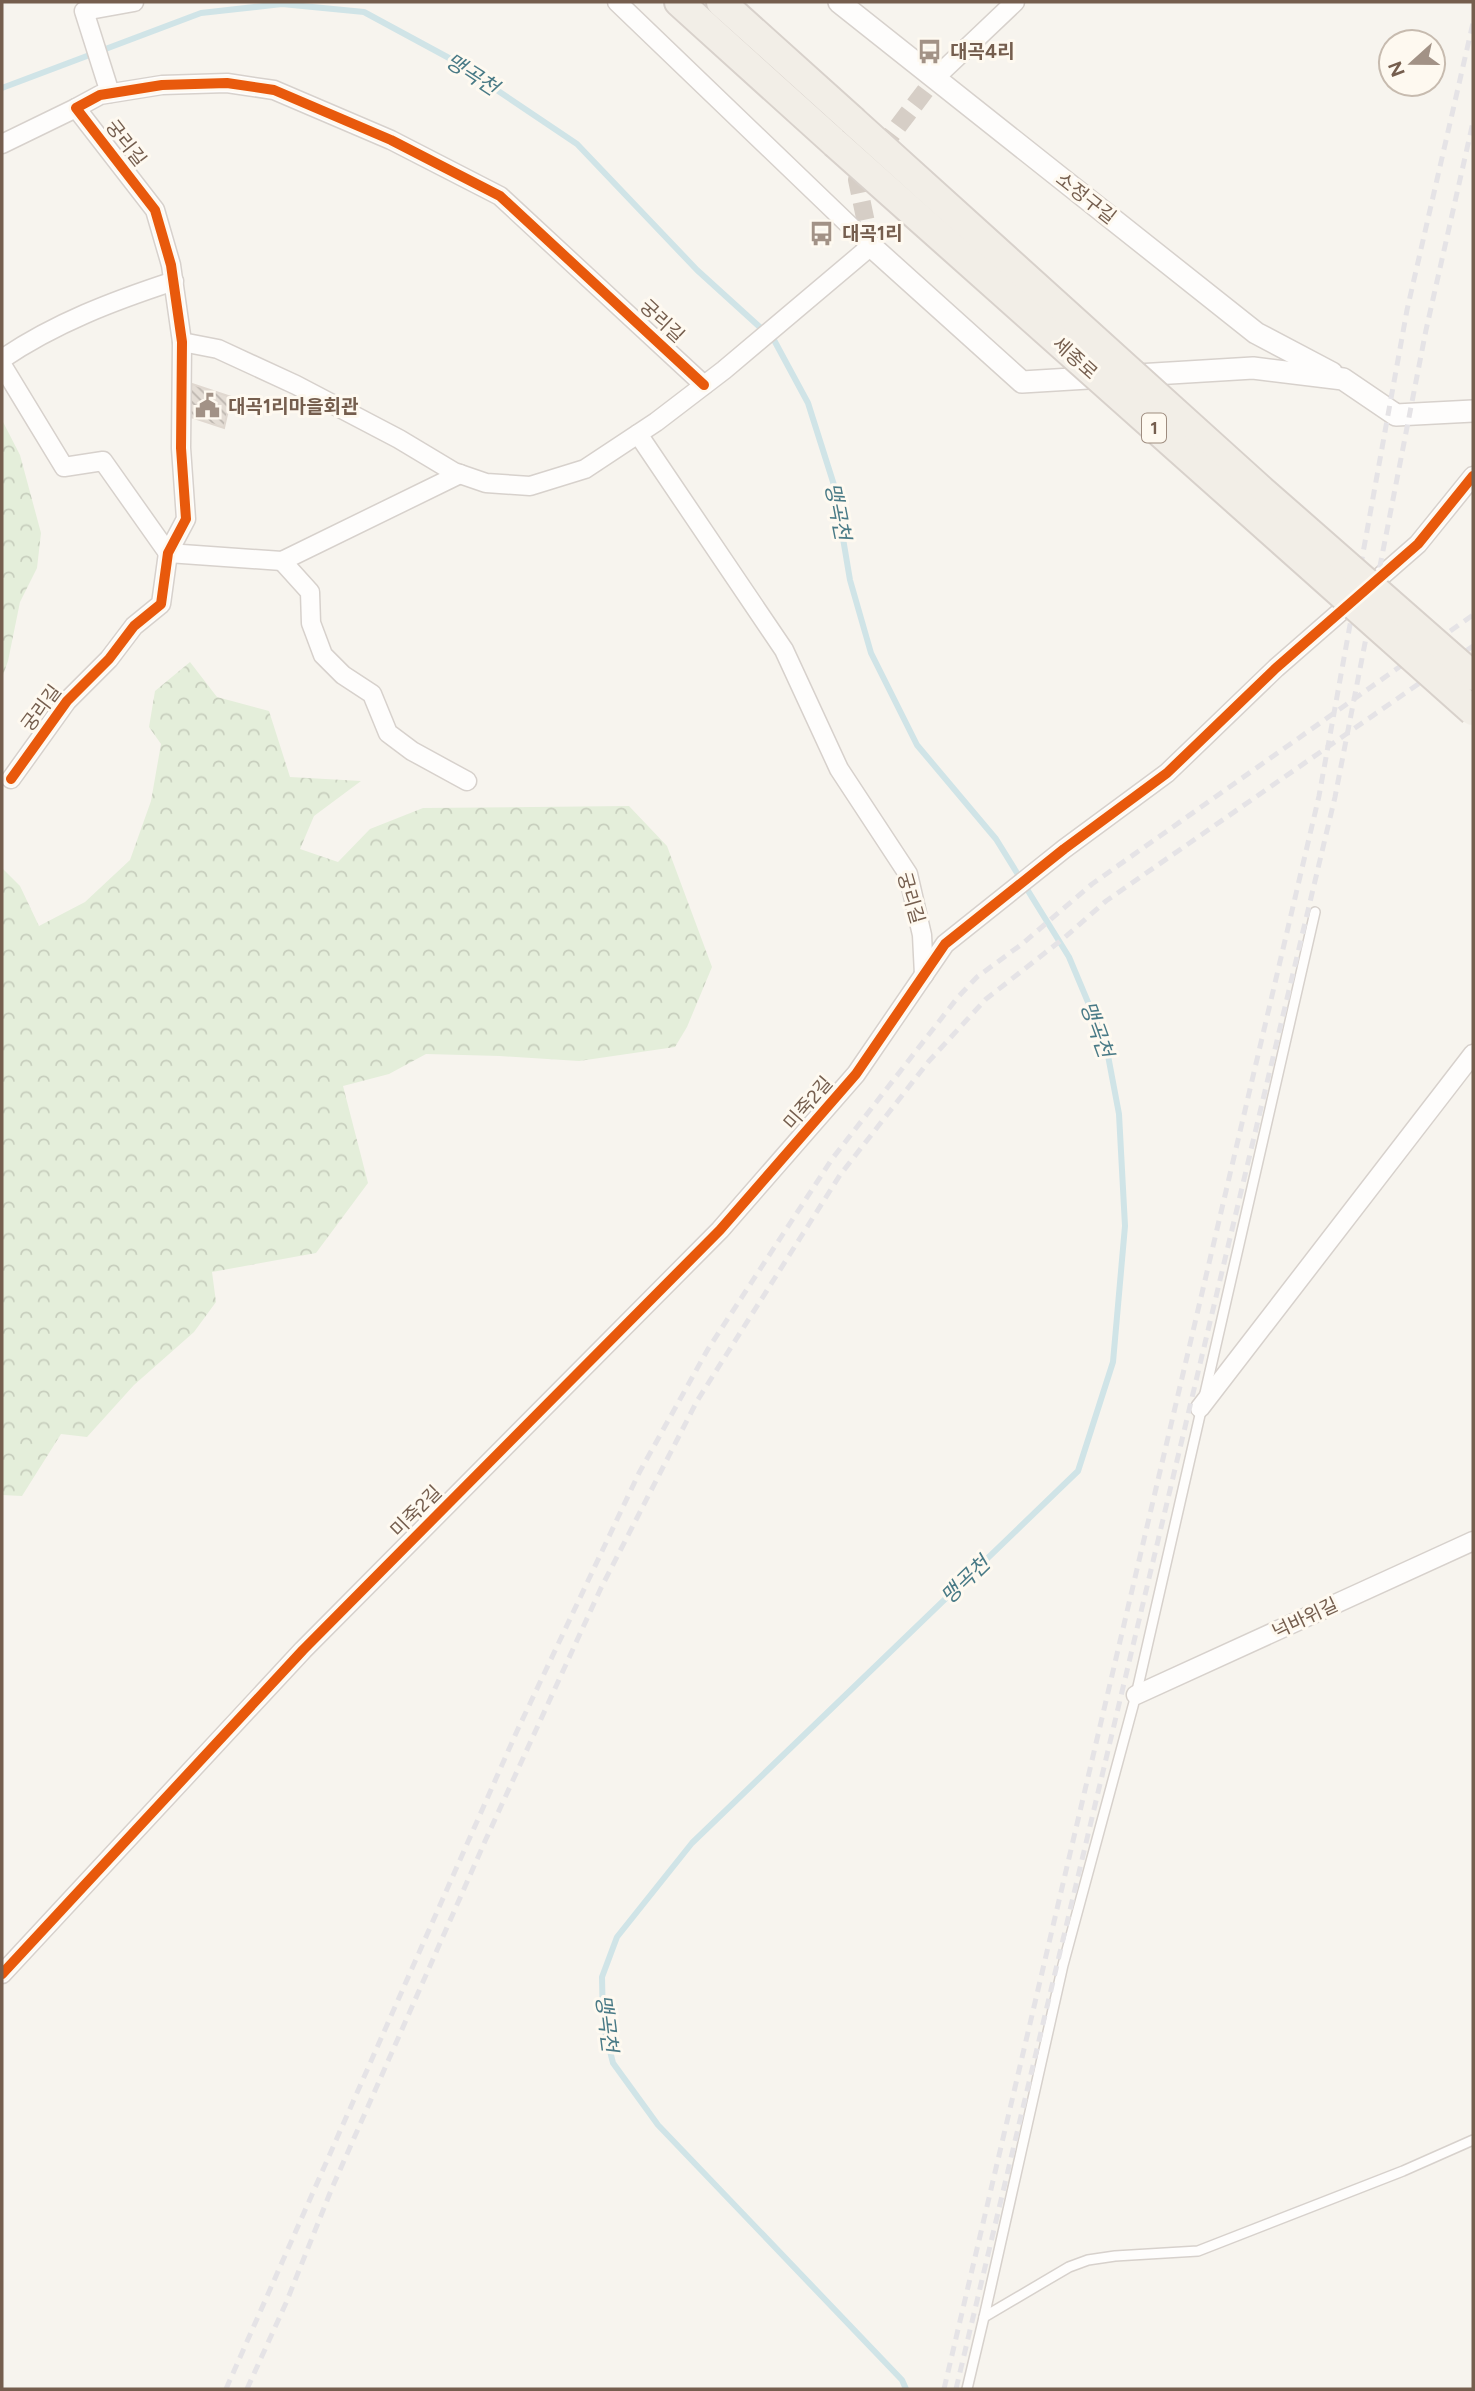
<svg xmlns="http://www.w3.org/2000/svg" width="1475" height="2391" font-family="Figtree,'Noto Sans KR',sans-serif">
<defs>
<pattern id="forest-crowns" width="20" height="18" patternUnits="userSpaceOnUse" patternTransform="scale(1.75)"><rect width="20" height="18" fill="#e4eeda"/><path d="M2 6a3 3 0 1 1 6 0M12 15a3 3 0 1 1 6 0" fill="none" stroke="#c7cebd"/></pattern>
<pattern id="building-back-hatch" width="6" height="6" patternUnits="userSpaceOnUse" patternTransform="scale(1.75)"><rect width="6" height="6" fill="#e4ddd5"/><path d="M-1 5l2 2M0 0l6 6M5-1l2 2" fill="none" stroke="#bdb6af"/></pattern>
</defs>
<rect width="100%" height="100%" fill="#f7f4ee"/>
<g fill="url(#forest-crowns)">
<path d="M 2,420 L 20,455 L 41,533 L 37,568 L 20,602 L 8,661 L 2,678 Z"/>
<path d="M 190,662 L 217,697 L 269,711 L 290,777 L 361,781 L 314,816 L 300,849 L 338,862 L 370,829 L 423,808 L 629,806 L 667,846 L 712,967 L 687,1027 L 675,1047 L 579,1061 L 500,1056 L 426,1054 L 389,1074 L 343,1086 L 368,1183 L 316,1253 L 212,1272 L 216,1302 L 194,1332 L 134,1385 L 87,1437 L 61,1434 L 22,1496 L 2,1495 L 2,868 L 20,886 L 39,926 L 85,902 L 130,860 L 151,801 L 161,744 L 149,727 L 155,691 Z"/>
</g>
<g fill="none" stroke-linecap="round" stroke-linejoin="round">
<path stroke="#d0e4e7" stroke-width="6" d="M 2,88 L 201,13 L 282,4 L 364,12 L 449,58 L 577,144 L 697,270 L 774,340 L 808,403 L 834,485 L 850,580 L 871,653 L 917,745 L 996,839 L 1069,957 L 1106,1045 L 1119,1114 L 1125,1226 L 1113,1362 L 1078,1471 L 692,1843 L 617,1937 L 602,1977 L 603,2023 L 613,2063 L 658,2125 L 902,2380 L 906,2389"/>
</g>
<path fill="url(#building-back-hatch)" stroke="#e0d8d0" stroke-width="2" d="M 192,384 L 231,397 L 224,428 L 185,415 Z"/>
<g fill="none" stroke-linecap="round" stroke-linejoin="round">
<path stroke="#d6cec6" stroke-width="18" stroke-dasharray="18 9" stroke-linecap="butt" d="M 871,246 L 857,180 L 935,78"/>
<defs>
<g id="service">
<path d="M 1315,912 L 1136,1695 L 1063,1965 L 984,2317 L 1069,2267 L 1088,2260 L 1115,2256 L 1198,2251 L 1403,2171 L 1473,2140"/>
<path d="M 967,2389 L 984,2317"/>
</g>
<g id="minor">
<path d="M 935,78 L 1015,2"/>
<path d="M 110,93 L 84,11 L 134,2"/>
<path d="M 2,144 L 76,108"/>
<path d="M 182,342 L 218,349 L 296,385 L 399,439 L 454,472 L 486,483 L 530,486 L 585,469 L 656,422 L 724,370 L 871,246 L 617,2"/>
<path d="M 2,359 C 55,323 113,301 174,281"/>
<path d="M 2,365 L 64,467 L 103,461 L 168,553 L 282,561 L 460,474"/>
<path d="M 638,434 L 784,650 L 839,769 L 908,874 L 922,935 L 924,975"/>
<path d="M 282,561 L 310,592 L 311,623 L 323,655 L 343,675 L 372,694 L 388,733 L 412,751 L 467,781"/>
<path d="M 11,779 L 67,701 L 109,659 L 134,626 L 161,604 L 168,553 L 186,519 L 181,448 L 182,342 L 171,265 L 155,210 L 76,108 L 100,95 L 162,85 L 227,83 L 274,90 L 391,140 L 500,196 L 704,385"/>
<path d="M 1200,1408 L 1473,1054"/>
<path d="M 1136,1695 L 1473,1541"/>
<path d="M 2,1974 L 303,1650 L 720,1230 L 856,1074 L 945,944 L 1064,849 L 1167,773 L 1276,668 L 1418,544 L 1473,476"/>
</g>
<g id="tertiary">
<path d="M 839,2 L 1256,333 L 1332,373"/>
<path d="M 871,246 L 1022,382 L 1253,368 L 1343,379 L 1396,415 L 1473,411"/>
</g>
<g id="primary">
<path d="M 679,2 L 835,143"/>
<path d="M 721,2 L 852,120"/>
</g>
</defs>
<use href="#service" stroke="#d7d1cc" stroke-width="12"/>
<use href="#minor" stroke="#d7d1cc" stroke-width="21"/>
<use href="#tertiary" stroke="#d7d1cc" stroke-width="24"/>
<use href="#primary" stroke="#d8d1cb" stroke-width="32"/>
<use href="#service" stroke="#fefdfc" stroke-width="9"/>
<use href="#minor" stroke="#fefdfc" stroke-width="18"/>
<use href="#tertiary" stroke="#fefdfc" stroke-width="21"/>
<use href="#primary" stroke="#f2eee7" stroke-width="28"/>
<g stroke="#e5e3e6" stroke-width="5" stroke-dasharray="10 7" stroke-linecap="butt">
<path d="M 226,2389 L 517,1731 L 639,1473 L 708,1349 L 832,1159 L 958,997 L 977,977 L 1022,944 L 1092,884 L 1473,615"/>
<path d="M 247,2389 L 286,2303 L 332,2188 L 486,1839 L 601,1588 L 697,1401 L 840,1175 L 929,1061 L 986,999 L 1064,938 L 1106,901 L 1473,646"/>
<path d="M 944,2389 L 1319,796 L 1407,310 L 1473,23"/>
<path d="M 956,2389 L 1335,797 L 1426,330 L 1473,122"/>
</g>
<defs>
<g id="primary-bridge">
<path d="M 852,120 L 1260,489 L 1473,676"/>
<path d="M 835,143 L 1473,711"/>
</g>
</defs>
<use href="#primary-bridge" stroke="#d8d1cb" stroke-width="32" stroke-linecap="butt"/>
<use href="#primary-bridge" stroke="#f2eee7" stroke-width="28"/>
<defs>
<g id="cycleway">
<path d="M 11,779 L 67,701 L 109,659 L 134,626 L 161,604 L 168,553 L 186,519 L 181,448 L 182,342 L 171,265 L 155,210 L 76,108 L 100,95 L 162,85 L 227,83 L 274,90 L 391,140 L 500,196 L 704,385"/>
<path d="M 2,1974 L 303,1650 L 720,1230 L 856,1074 L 945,944 L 1064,849 L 1167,773 L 1276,668 L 1418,544 L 1473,476"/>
</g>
</defs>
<use href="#cycleway" stroke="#fef9f0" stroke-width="15"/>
<use href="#cycleway" stroke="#e8590c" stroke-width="10"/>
</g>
<defs>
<symbol id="bus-bare" viewBox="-9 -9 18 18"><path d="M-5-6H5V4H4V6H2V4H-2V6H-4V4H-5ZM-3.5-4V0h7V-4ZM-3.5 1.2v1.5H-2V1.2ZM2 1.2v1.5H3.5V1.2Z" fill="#a29286" stroke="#fef9f0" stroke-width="2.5" paint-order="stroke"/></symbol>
<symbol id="civic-bare" viewBox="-9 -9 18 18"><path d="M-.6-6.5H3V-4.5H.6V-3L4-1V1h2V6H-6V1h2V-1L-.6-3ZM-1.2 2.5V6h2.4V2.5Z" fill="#a29286" stroke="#fef9f0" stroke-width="2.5" paint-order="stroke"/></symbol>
</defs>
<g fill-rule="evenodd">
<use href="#bus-bare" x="912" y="34" width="35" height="35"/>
<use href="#bus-bare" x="804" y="216" width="35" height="35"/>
<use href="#civic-bare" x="190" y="388" width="35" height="35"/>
</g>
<g text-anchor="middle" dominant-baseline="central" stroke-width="6" stroke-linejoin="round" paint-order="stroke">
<rect fill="#fef9f0" stroke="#9e8c7f" stroke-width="2" x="1142" y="413.5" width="24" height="29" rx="5"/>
<g font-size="18" font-weight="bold" fill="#755e4e">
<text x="1154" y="428">1</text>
</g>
<g font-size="19" font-weight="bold" fill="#755e4e" stroke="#fef9f0" text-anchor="start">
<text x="950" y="51">대곡4리</text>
<text x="842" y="233">대곡1리</text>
<text x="228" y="406">대곡1리마을회관</text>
</g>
<g font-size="19" fill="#755e4e" stroke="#fef9f0">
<text transform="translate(126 143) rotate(52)">궁리길</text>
<text transform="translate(1086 198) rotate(38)">소정구길</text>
<text transform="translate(662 321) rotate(43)">궁리길</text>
<text transform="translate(1075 358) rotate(42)">세종로</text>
<text transform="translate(41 708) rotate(-53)">궁리길</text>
<text transform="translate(911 898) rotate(74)">궁리길</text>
<text transform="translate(808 1103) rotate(-49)">미죽2길</text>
<text transform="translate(416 1511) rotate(-45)">미죽2길</text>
<text transform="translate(1305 1618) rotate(-25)">넉바위길</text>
</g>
<g font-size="21" font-style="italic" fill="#497a86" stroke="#fef9f0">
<text transform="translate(472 74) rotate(33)">맹곡천</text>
<text transform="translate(838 511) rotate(79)">맹곡천</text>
<text transform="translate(1097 1029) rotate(70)">맹곡천</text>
<text transform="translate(965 1580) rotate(-44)">맹곡천</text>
<text transform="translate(607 2023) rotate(83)">맹곡천</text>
</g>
</g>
<rect width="1475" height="2391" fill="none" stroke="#755e4e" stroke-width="7"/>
<g transform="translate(1412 63) rotate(249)"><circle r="33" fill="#fef9f0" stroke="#c7bbaf" stroke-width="2"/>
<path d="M0-5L12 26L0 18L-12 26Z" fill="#a29286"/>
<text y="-10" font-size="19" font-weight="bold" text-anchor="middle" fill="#755e4e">N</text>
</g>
</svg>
